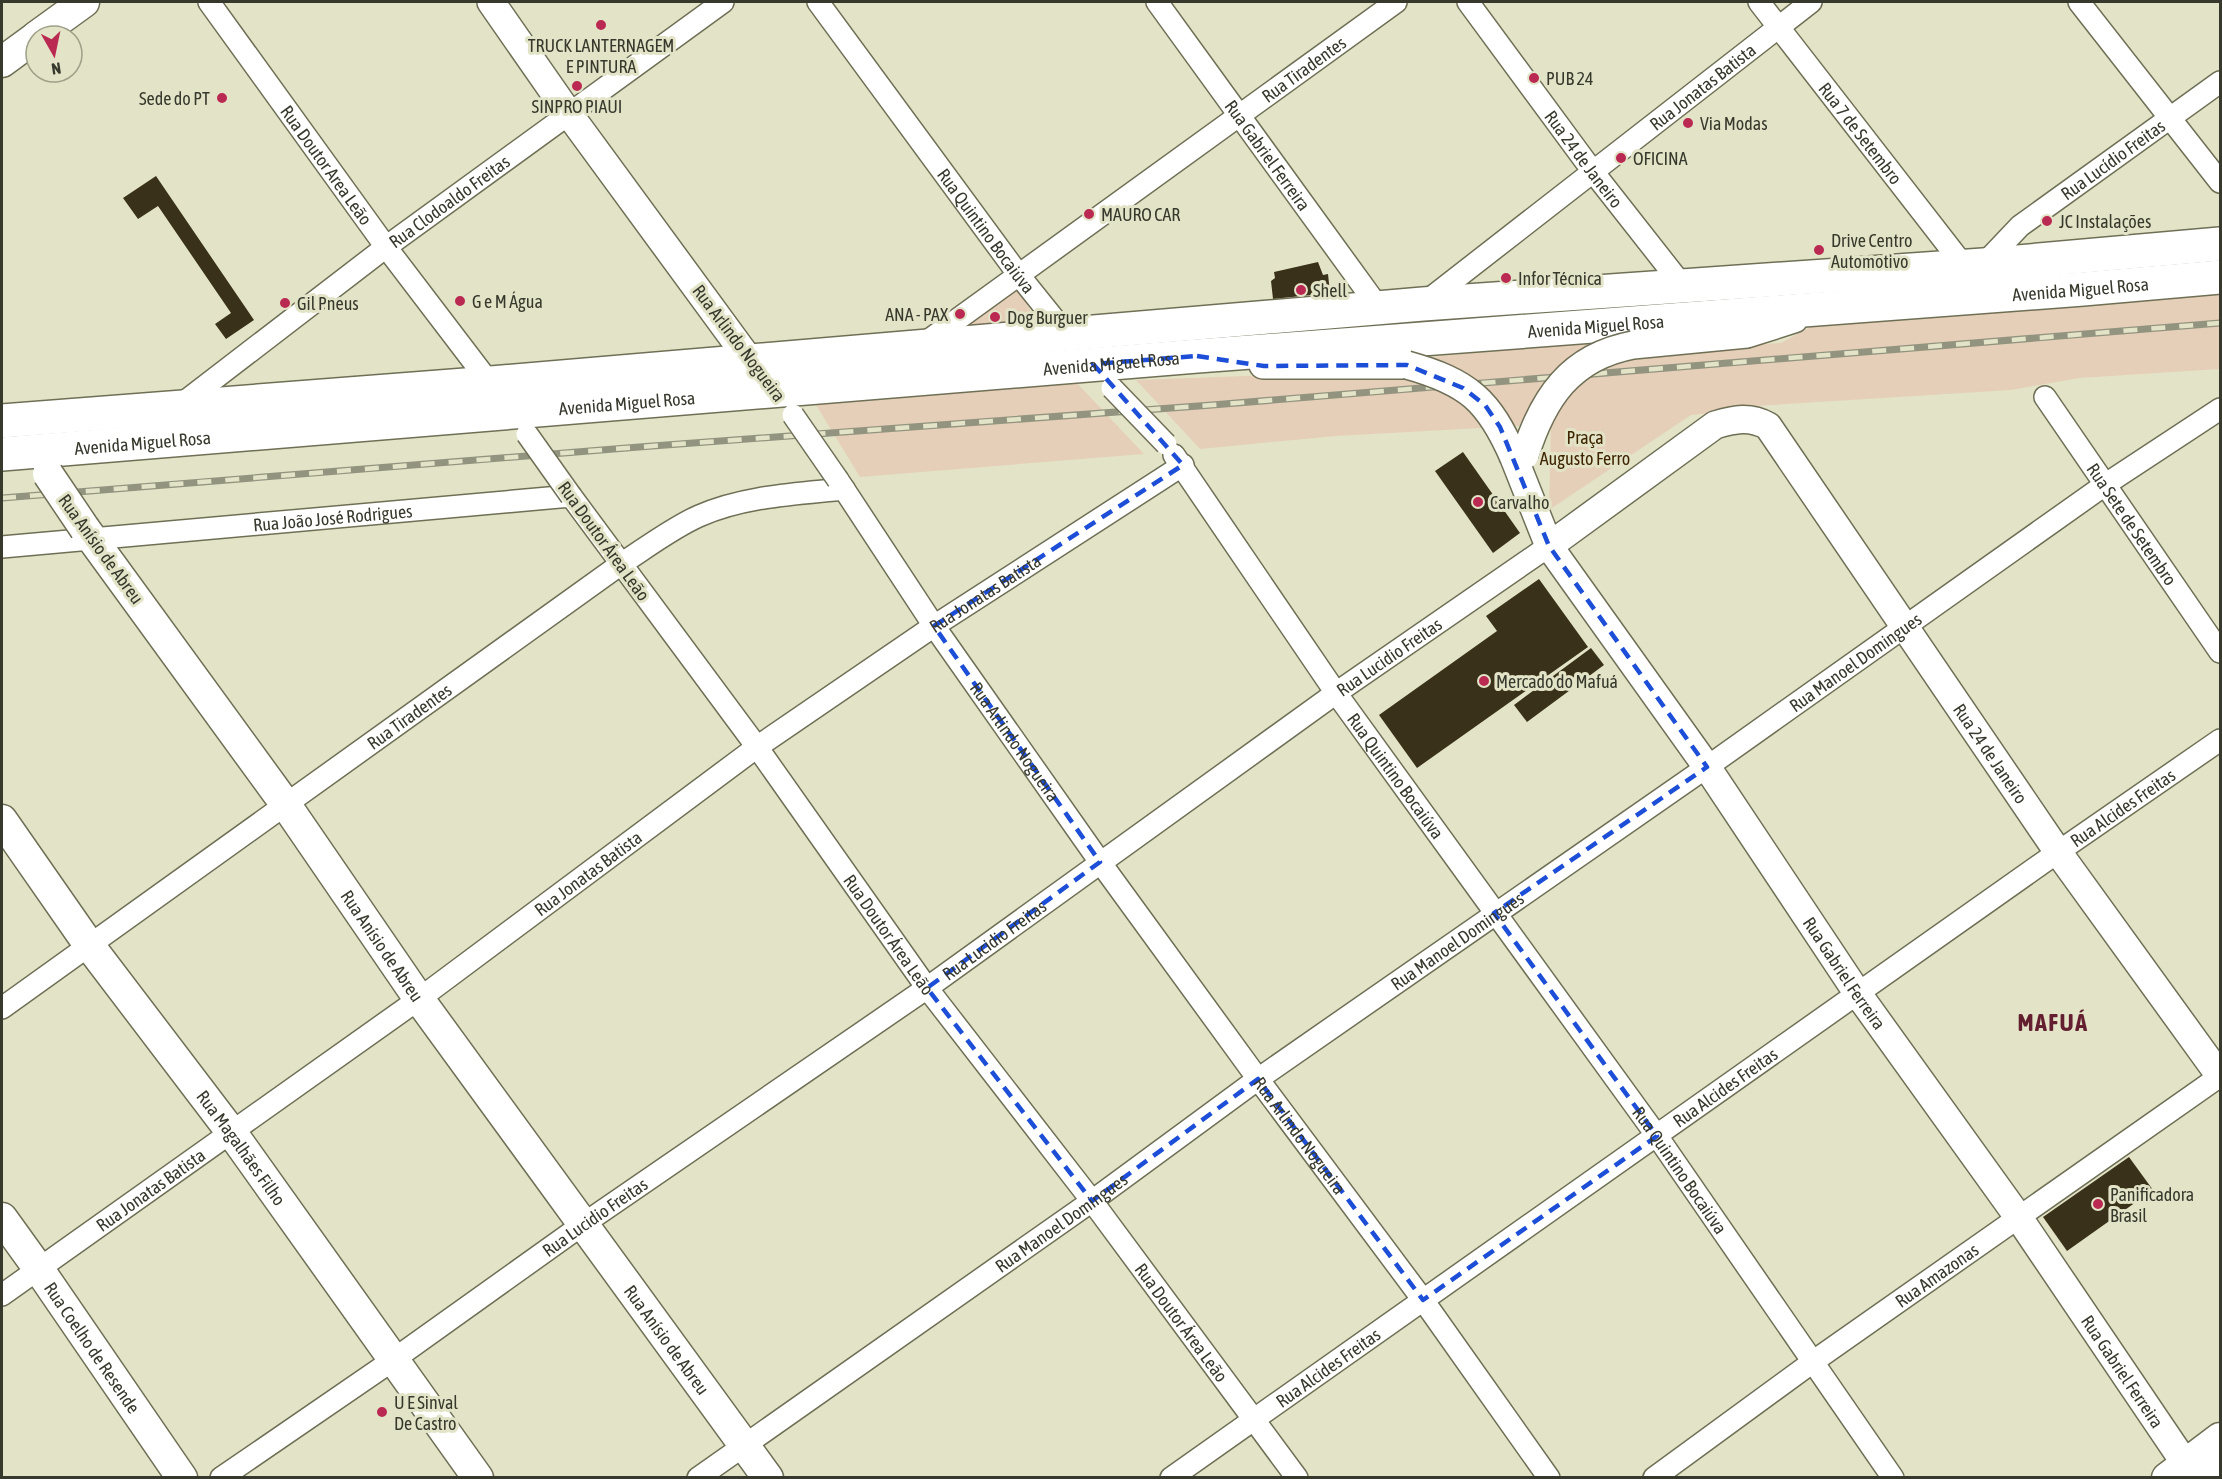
<svg xmlns="http://www.w3.org/2000/svg" width="2222" height="1479" font-family="'Asap Condensed',sans-serif">
<rect width="100%" height="100%" fill="#e3e4c7"/>
<g fill="#e5cfb8">
<path d="M 1017,288 L 1037,322 L 973,328 L 971,323 L 973,319 Z"/>
<path d="M 2220,293 L 2220,369 L 2080,378 L 2011,390 L 1756,406 L 1721,412 L 1691,415 L 1549,510 L 1551,424 L 1336,436 L 1200,449 L 1136,380 L 1382,371 L 1412,374 L 1433,357 L 1608,338 L 1624,354 L 1781,343 L 1812,326 Z"/>
<path d="M 1076,382 L 1144,454 L 860,477 L 816,405 Z"/>
</g>
<g fill="#3a311a">
<path d="M 156,176 L 254,320 L 226,339 L 215,324 L 231,313 L 158,206 L 138,219 L 123,198 Z"/>
<path d="M 1318,262 L 1323,275 L 1328,274 L 1330,293 L 1273,299 L 1271,281 L 1275,278 L 1274,272 Z"/>
<path d="M 1463,452 L 1520,533 L 1493,553 L 1435,471 Z"/>
<path d="M 1539,579 L 1588,647 L 1417,768 L 1379,715 L 1497,631 L 1486,616 Z"/>
<path d="M 1591,648 L 1604,665 L 1527,722 L 1514,705 Z"/>
<path d="M 2129,1157 L 2153,1190 L 2067,1251 L 2043,1217 Z"/>
</g>
<g fill="none" stroke-linecap="round" stroke-linejoin="round">
<defs>
<g id="minor">
<path id="s1" d="M 209,2 L 386,247 L 495,390"/>
<path id="s2" d="M 818,2 L 1018,274 L 1071,340"/>
<path id="s3" d="M 1157,2 L 1379,308"/>
<path id="s4" d="M 1468,2 L 1594,173 L 1682,285"/>
<path id="s5" d="M 1759,2 L 1964,266"/>
<path d="M 2079,2 L 2220,182"/>
<path id="s6" d="M 1983,265 L 2020,226 L 2220,82"/>
<path id="s7" d="M 1423,304 L 1811,2"/>
<path id="s8" d="M 922,345 L 1396,2"/>
<path id="s9" d="M 2045,397 L 2220,652"/>
<path id="s10" d="M 179,406 L 386,247 L 723,2"/>
<path id="s11" d="M 1174,455 L 1336,693 L 1657,1136 L 1893,1478"/>
<path id="s12" d="M 838,480 L 934,626 L 1100,862 L 1258,1079 L 1423,1300 L 1549,1478"/>
<path id="s13" d="M 2,547 L 571,496 L 757,747 L 927,988 L 1092,1201 L 1297,1478"/>
<path id="s14" d="M 2,1008 L 621,564 C 646,548 672,528 699,516 C 744,496 797,494 844,489"/>
<path id="s15" d="M 2,1295 L 419,999 L 757,747 L 934,626 L 1183,465"/>
<path id="s16" d="M 221,1478 L 393,1360 L 582,1225 L 927,988 L 1336,693 L 1549,546"/>
<path id="s17" d="M 698,1478 L 1092,1201 L 1258,1079 L 1707,767 L 2106,484 L 2220,409"/>
<path id="s18" d="M 1171,1478 L 2058,852 L 2220,740"/>
<path id="s19" d="M 1654,1478 L 1814,1361 L 2220,1076"/>
</g>
<g id="tertiary">
<path d="M 491,2 L 569,114 L 750,361"/>
<path d="M 1633,345 L 1747,334 L 1794,319"/>
<path d="M 1263,365 L 1407,365"/>
<path id="s20" d="M 1514,458 L 1549,546 L 1707,767 L 1858,994 L 2019,1218 L 2195,1478"/>
<path id="s21" d="M 1549,546 L 1715,425 C 1735,419 1750,416 1768,426 L 2058,852 L 2220,1076"/>
</g>
<g id="secondary">
<path d="M 37,36 L 84,2"/>
<path d="M 2,62 L 36,37"/>
<path id="s22" d="M 85,529 L 286,805 L 419,999 L 768,1478"/>
<path id="s23" d="M 2,820 L 89,945 L 232,1133 L 478,1478"/>
<path id="s24" d="M 2,1218 L 38,1268 L 182,1478"/>
<path d="M 2167,1478 L 2220,1438"/>
<path d="M 2211,1478 L 2220,1470"/>
</g>
<g id="primary">
<path d="M 2,421 L 491,383 L 1423,304 L 1983,265 L 2220,244"/>
<path id="s25" d="M 2,454 L 1197,356 L 2083,289 L 2220,277"/>
</g>
</defs>
<use href="#minor" stroke="#6f6f56" stroke-width="24"/>
<use href="#tertiary" stroke="#6f6f56" stroke-width="30"/>
<use href="#secondary" stroke="#6f6f56" stroke-width="33"/>
<use href="#primary" stroke="#6f6f56" stroke-width="36"/>
<use href="#minor" stroke="#fff" stroke-width="21"/>
<use href="#tertiary" stroke="#fff" stroke-width="27"/>
<use href="#secondary" stroke="#fff" stroke-width="30"/>
<use href="#primary" stroke="#fff" stroke-width="33"/>
<defs>
<path id="rail" d="M 2,498 L 639,447 L 1212,405 L 2220,323"/>
</defs>
<use href="#rail" stroke="#93947f" stroke-width="7"/>
<use href="#rail" stroke="#e3e4c7" stroke-width="4.5" stroke-dasharray="14" stroke-linecap="butt"/>
<defs>
<g id="minor-bridge">
<path d="M 1112,388 L 1166,444"/>
<path d="M 793,415 L 838,480"/>
<path d="M 527,434 L 571,496"/>
</g>
<g id="tertiary-bridge">
<path d="M 1407,365 C 1468,382 1489,400 1514,458"/>
<path d="M 1525,455 C 1543,398 1570,357 1633,345"/>
</g>
<path id="secondary-bridge" d="M 48,474 L 85,529"/>
</defs>
<use href="#minor-bridge" stroke="#6f6f56" stroke-width="24" stroke-linecap="butt"/>
<use href="#tertiary-bridge" stroke="#6f6f56" stroke-width="30" stroke-linecap="butt"/>
<use href="#secondary-bridge" stroke="#6f6f56" stroke-width="33" stroke-linecap="butt"/>
<use href="#minor-bridge" stroke="#fff" stroke-width="21"/>
<use href="#tertiary-bridge" stroke="#fff" stroke-width="27"/>
<use href="#secondary-bridge" stroke="#fff" stroke-width="30"/>
</g>
<path fill="none" stroke="#1d4ed8" stroke-width="4.5" stroke-dasharray="12 8" stroke-linejoin="round" d="M 1197,356 L 1264,366 L 1407,365 L 1463,388 L 1485,405 L 1500,427 L 1549,546 L 1707,767 L 1494,913 L 1657,1136 L 1423,1300 L 1258,1079 L 1092,1201 L 927,988 L 1100,862 L 934,626 L 1183,465 L 1093,364 Z"/>
<g fill="#b92952" stroke="#e3e4c7" stroke-width="2">
<circle cx="601" cy="25" r="6"/>
<circle cx="1534" cy="78" r="6"/>
<circle cx="577" cy="86" r="6"/>
<circle cx="222" cy="98" r="6"/>
<circle cx="1688" cy="123" r="6"/>
<circle cx="1621" cy="158" r="6"/>
<circle cx="1089" cy="214" r="6"/>
<circle cx="2047" cy="221" r="6"/>
<circle cx="1819" cy="250" r="6"/>
<circle cx="1506" cy="278" r="6"/>
<circle cx="1301" cy="290" r="6"/>
<circle cx="460" cy="301" r="6"/>
<circle cx="285" cy="303" r="6"/>
<circle cx="960" cy="314" r="6"/>
<circle cx="995" cy="317" r="6"/>
<circle cx="1478" cy="502" r="6"/>
<circle cx="1484" cy="681" r="6"/>
<circle cx="2098" cy="1204" r="6"/>
<circle cx="382" cy="1412" r="6"/>
</g>
<g text-anchor="middle" dominant-baseline="central" stroke-width="6" stroke-linejoin="round" paint-order="stroke">
<g font-size="18" fill="#38392d" stroke="#e3e4c7" text-anchor="start">
<text x="601" y="45" text-anchor="middle">TRUCK LANTERNAGEM<tspan x="601" dy="21">E PINTURA</tspan></text>
<text x="1546" y="78">PUB 24</text>
<text x="210" y="98" text-anchor="end">Sede do PT</text>
<text x="577" y="106" text-anchor="middle">SINPRO PIAUI</text>
<text x="1700" y="123">Via Modas</text>
<text x="1633" y="158">OFICINA</text>
<text x="1101" y="214">MAURO CAR</text>
<text x="2059" y="221">JC Instalações</text>
<text x="1831" y="240">Drive Centro<tspan x="1831" dy="21">Automotivo</tspan></text>
<text x="1518" y="278">Infor Técnica</text>
<text x="1313" y="290">Shell</text>
<text x="472" y="301">G e M Água</text>
<text x="297" y="303">Gil Pneus</text>
<text x="948" y="314" text-anchor="end">ANA - PAX</text>
<text x="1007" y="317">Dog Burguer</text>
<text x="1490" y="502">Carvalho</text>
<text x="1496" y="681">Mercado do Mafuá</text>
<text x="2110" y="1194">Panificadora<tspan x="2110" dy="21">Brasil</tspan></text>
<text x="394" y="1402">U E Sinval<tspan x="394" dy="21">De Castro</tspan></text>
</g>
<g font-size="18" fill="#38392d" stroke="#e3e4c7">
<text stroke="none"><textPath href="#s8" startOffset="471">Rua Tiradentes</textPath></text>
<text stroke="none"><textPath href="#s7" startOffset="354">Rua Jonatas Batista</textPath></text>
<text stroke="none"><textPath href="#s5" startOffset="166">Rua 7 de Setembro</textPath></text>
<text stroke="none"><textPath href="#s3" startOffset="189">Rua Gabriel Ferreira</textPath></text>
<text stroke="none"><textPath href="#s4" startOffset="195">Rua 24 de Janeiro</textPath></text>
<text stroke="none"><textPath href="#s6" startOffset="168">Rua Lucídio Freitas</textPath></text>
<text stroke="none"><textPath href="#s1" startOffset="201">Rua Doutor Area Leão</textPath></text>
<text stroke="none"><textPath href="#s10" startOffset="339">Rua Clodoaldo Freitas</textPath></text>
<text stroke="none"><textPath href="#s2" startOffset="284">Rua Quintino Bocaiúva</textPath></text>
<text stroke="none"><textPath href="#s25" startOffset="2085">Avenida Miguel Rosa</textPath></text>
<text stroke="none"><textPath href="#s25" startOffset="1599">Avenida Miguel Rosa</textPath></text>
<text transform="translate(739 343) rotate(53)">Rua Arlindo Nogueira</text>
<text stroke="none"><textPath href="#s25" startOffset="1113">Avenida Miguel Rosa</textPath></text>
<text stroke="none"><textPath href="#s25" startOffset="627">Avenida Miguel Rosa</textPath></text>
<text stroke="none"><textPath href="#s25" startOffset="141">Avenida Miguel Rosa</textPath></text>
<text stroke="none"><textPath href="#s13" startOffset="332">Rua João José Rodrigues</textPath></text>
<text stroke="none"><textPath href="#s9" startOffset="154">Rua Sete de Setembro</textPath></text>
<text transform="translate(604 541) rotate(54)">Rua Doutor Área Leão</text>
<text transform="translate(101 549) rotate(54)">Rua Anísio de Abreu</text>
<text stroke="none"><textPath href="#s15" startOffset="1208">Rua Jonatas Batista</textPath></text>
<text stroke="none"><textPath href="#s16" startOffset="1428">Rua Lucidio Freitas</textPath></text>
<text stroke="none"><textPath href="#s17" startOffset="1416">Rua Manoel Domingues</textPath></text>
<text stroke="none"><textPath href="#s14" startOffset="501">Rua Tiradentes</textPath></text>
<text stroke="none"><textPath href="#s12" startOffset="316">Rua Arlindo Nogueira</textPath></text>
<text stroke="none"><textPath href="#s21" startOffset="656">Rua 24 de Janeiro</textPath></text>
<text stroke="none"><textPath href="#s11" startOffset="390">Rua Quintino Bocaiúva</textPath></text>
<text stroke="none"><textPath href="#s18" startOffset="1164">Rua Alcides Freitas</textPath></text>
<text stroke="none"><textPath href="#s15" startOffset="722">Rua Jonatas Batista</textPath></text>
<text stroke="none"><textPath href="#s13" startOffset="1113">Rua Doutor Área Leão</textPath></text>
<text stroke="none"><textPath href="#s16" startOffset="942">Rua Lucidio Freitas</textPath></text>
<text stroke="none"><textPath href="#s17" startOffset="930">Rua Manoel Domingues</textPath></text>
<text stroke="none"><textPath href="#s22" startOffset="512">Rua Anísio de Abreu</textPath></text>
<text stroke="none"><textPath href="#s20" startOffset="614">Rua Gabriel Ferreira</textPath></text>
<text stroke="none"><textPath href="#s18" startOffset="678">Rua Alcides Freitas</textPath></text>
<text stroke="none"><textPath href="#s12" startOffset="802">Rua Arlindo Nogueira</textPath></text>
<text stroke="none"><textPath href="#s23" startOffset="406">Rua Magalhães Filho</textPath></text>
<text stroke="none"><textPath href="#s11" startOffset="876">Rua Quintino Bocaiúva</textPath></text>
<text stroke="none"><textPath href="#s15" startOffset="182">Rua Jonatas Batista</textPath></text>
<text stroke="none"><textPath href="#s16" startOffset="456">Rua Lucidio Freitas</textPath></text>
<text stroke="none"><textPath href="#s17" startOffset="444">Rua Manoel Domingues</textPath></text>
<text stroke="none"><textPath href="#s19" startOffset="348">Rua Amazonas</textPath></text>
<text stroke="none"><textPath href="#s13" startOffset="1599">Rua Doutor Área Leão</textPath></text>
<text stroke="none"><textPath href="#s22" startOffset="998">Rua Anísio de Abreu</textPath></text>
<text stroke="none"><textPath href="#s24" startOffset="158">Rua Coelho de Resende</textPath></text>
<text stroke="none"><textPath href="#s18" startOffset="192">Rua Alcides Freitas</textPath></text>
<text stroke="none"><textPath href="#s20" startOffset="1100">Rua Gabriel Ferreira</textPath></text>
</g>
<g font-size="18" fill="#3e2400" stroke="#e3e4c7">
<text x="1585" y="437">Praça<tspan x="1585" dy="21">Augusto Ferro</tspan></text>
</g>
<g font-size="24" font-weight="bold" letter-spacing="1.5" fill="#631e2f" stroke="#e3e4c7">
<text x="2053" y="1022">MAFUÁ</text>
</g>
</g>
<rect width="2222" height="1479" fill="none" stroke="#38392d" stroke-width="6"/>
<g transform="translate(54 54) rotate(171)"><circle r="28" fill="#e3e4c7" stroke="#9fa089" stroke-width="1.5"/>
<path d="M0-4.5L10 22L0 15L-10 22Z" fill="#b92952"/>
<text y="-9" font-size="16" font-weight="bold" text-anchor="middle" fill="#38392d">N</text>
</g>
</svg>
